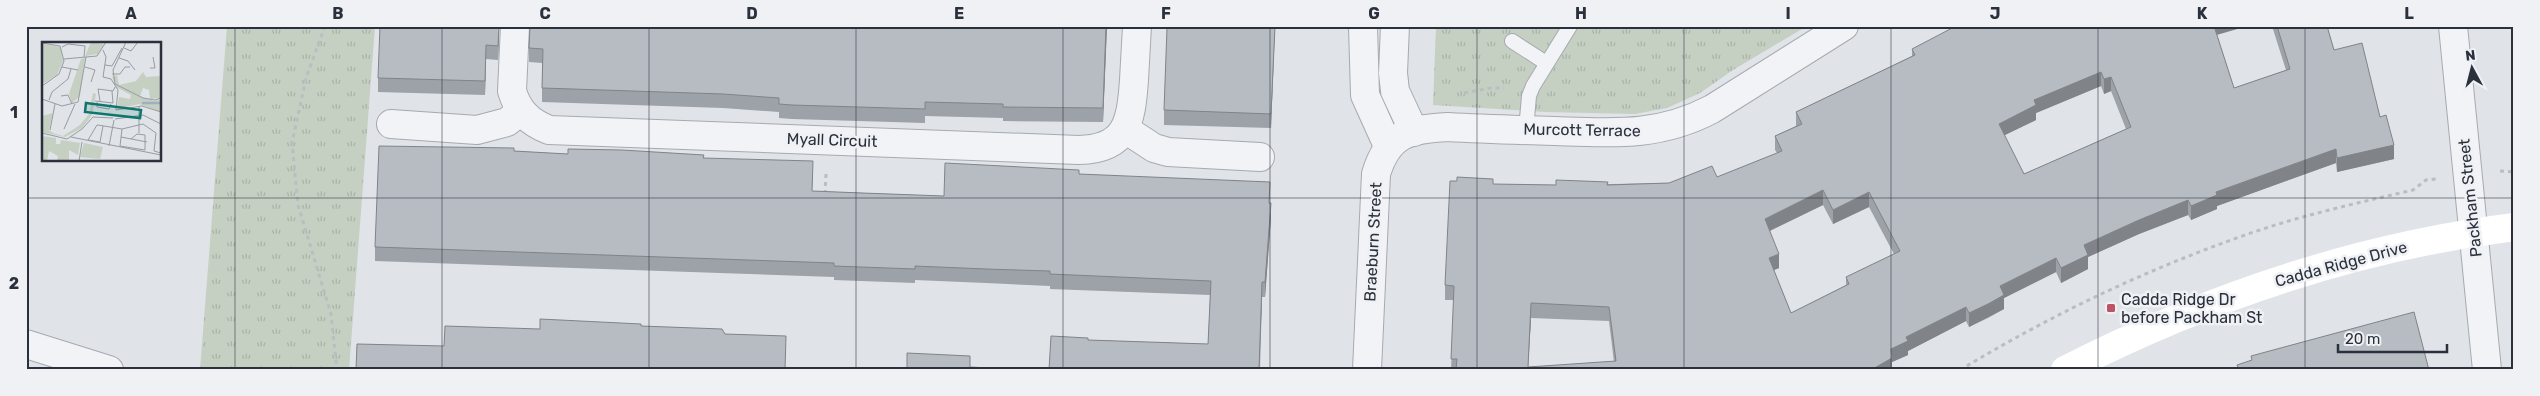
<svg xmlns="http://www.w3.org/2000/svg" width="2540" height="396" font-family="Rubik,sans-serif">
<defs>
<pattern id="grass-tufts" width="24" height="20" patternUnits="userSpaceOnUse" patternTransform="scale(1.25)"><rect width="24" height="20" fill="#c5d0c2"/><path d="M3 7l-1-3M5 7V3M7 7l1-3M15 17l-1-3M17 17v-4M19 17l1-3" fill="none" stroke="#a9b3a8"/></pattern>
</defs>
<rect width="100%" height="100%" fill="#e0e3e7"/>
<g fill="url(#grass-tufts)">
<path d="M 227,26 L 375,26 L 349,370 L 200,370 Z"/>
<path d="M 1436,26 L 1807,26 L 1733,70 L 1700,93 L 1667,108 L 1635,114 L 1545,112 L 1433,105 Z"/>
</g>
<g fill="none" stroke-linecap="round" stroke-linejoin="round">
<defs>
<g id="lane">
<path d="M 1512,41 L 1546,63"/>
<path d="M 1526,130 L 1529,96 L 1533,86 L 1570,26"/>
</g>
<g id="street">
<path d="M 515,26 L 512,91 C 518,111 529,122 549,130 L 1079,150 C 1127,149 1131,122 1134,80 C 1135,62 1136,44 1137,26"/>
<path d="M 1363,26 L 1365,95 L 1388,146"/>
<path d="M 1395,26 L 1393,73 L 1395,91 L 1414,132"/>
<path d="M 2453,26 L 2487,370"/>
<path d="M 391,124 L 477,130 L 507,122 L 521,111"/>
<path d="M 1125,129 L 1154,148 L 1168,152 L 1260,157"/>
<path d="M 26,344 L 109,370"/>
<path d="M 1367,370 L 1376,174 C 1388,134 1408,129 1448,127 C 1483,129 1519,130 1555,131 C 1613,133 1659,137 1712,109 L 1844,26"/>
</g>
</defs>
<use href="#lane" stroke="#a6aab0" stroke-width="16"/>
<use href="#street" stroke="#a6aab0" stroke-width="30"/>
<g stroke="#babdc2" stroke-width="3" stroke-dasharray="4 4" stroke-linecap="butt">
<path d="M 325,26 L 306,78 L 292,143 L 298,205 L 331,314 L 337,370"/>
<path d="M 1464,93 L 1491,88 L 1504,88"/>
<path d="M 2500,171 L 2514,172"/>
<path d="M 825,194 L 826,174"/>
<path d="M 1960,370 C 2053,314 2145,270 2248,234 C 2302,215 2358,203 2413,190 L 2426,180 L 2436,179"/>
</g>
<use href="#lane" stroke="#f2f3f6" stroke-width="14"/>
<use href="#street" stroke="#f2f3f6" stroke-width="28"/>
<path stroke="#fff" stroke-width="28" d="M 2065,370 C 2206,298 2356,247 2514,227"/>
</g>
<g fill="#9da2a8" fill-rule="evenodd">
<path d="M 544,26 L 1107,26 L 1103,122 L 1003,121 L 1003,118 L 925,116 L 925,123 L 792,119 L 779,118 L 779,112 L 723,108 L 542,102 L 542,63 L 529,62 L 529,48 Z"/>
<path d="M 1275,26 L 1271,128 L 1164,125 L 1164,110 Z"/>
<path d="M 2272,26 L 2327,26 L 2334,50 L 2380,117 L 2394,159 L 2337,172 L 2336,163 L 2217,206 L 2217,209 L 2191,220 L 2188,215 L 2139,234 L 2088,257 L 2088,269 L 2061,283 L 2056,272 L 2004,298 L 2004,309 L 1988,318 L 1969,327 L 1966,321 L 1908,351 L 1908,355 L 1892,362 L 1892,370 L 1451,370 L 1454,300 L 1445,300 L 1445,285 L 1493,184 L 1556,185 L 1669,183 L 1717,177 L 1777,153 L 1775,150 L 1775,136 L 1796,126 L 1796,112 L 1912,56 L 1912,49 L 2217,35 L 2234,88 L 2286,70 ZM 2101,86 L 2104,94 L 2111,91 L 2126,129 L 2024,174 L 2004,135 L 2036,120 L 2036,113 ZM 1823,205 L 1833,224 L 1869,207 L 1894,254 L 1846,277 L 1846,285 L 1791,313 L 1774,270 L 1779,268 L 1770,231 ZM 1531,318 L 1609,321 L 1614,362 L 1528,367 Z"/>
<path d="M 499,33 L 498,60 L 486,59 L 485,95 L 378,92 L 378,78 Z"/>
<path d="M 514,151 L 568,154 L 704,158 L 813,175 L 812,191 L 944,196 L 1079,174 L 1269,203 L 1271,218 L 1265,297 L 1262,297 L 1260,370 L 1088,340 L 1208,344 L 1210,295 L 1050,289 L 1050,286 L 986,283 L 915,280 L 915,283 L 834,280 L 834,277 L 375,261 L 375,247 Z"/>
</g>
<g fill="#808488">
<path d="M 499,26 L 499,33 L 498,60 L 498,46 Z"/>
<path d="M 1106,26 L 1107,26 L 1103,122 L 1103,108 Z"/>
<path d="M 1275,26 L 1271,128 L 1271,114 Z"/>
<path d="M 2213,26 L 2248,26 L 2213,36 Z"/>
<path d="M 486,45 L 486,59 L 485,95 L 485,81 Z"/>
<path d="M 2101,72 L 2101,86 L 2036,113 L 2036,120 L 1999,138 L 1999,124 L 2034,100 Z"/>
<path d="M 2111,77 L 2111,91 L 2104,94 L 2104,79 Z"/>
<path d="M 2394,145 L 2394,159 L 2337,172 L 2337,158 Z"/>
<path d="M 2336,149 L 2336,163 L 2217,206 L 2217,209 L 2191,220 L 2191,206 L 2216,192 Z"/>
<path d="M 1823,190 L 1823,205 L 1765,233 L 1765,219 Z"/>
<path d="M 1869,192 L 1869,207 L 1833,224 L 1833,210 Z"/>
<path d="M 2188,200 L 2188,215 L 2139,234 L 2088,257 L 2088,269 L 2061,283 L 2061,268 L 2084,245 L 2139,220 Z"/>
<path d="M 1271,203 L 1271,218 L 1265,297 L 1265,282 Z"/>
<path d="M 1779,254 L 1779,268 L 1769,272 L 1769,258 Z"/>
<path d="M 2056,258 L 2056,272 L 2004,298 L 2004,309 L 1969,327 L 1969,313 L 2000,286 Z"/>
<path d="M 1262,282 L 1262,297 L 1259,370 Z"/>
<path d="M 1531,303 L 1531,318 L 1528,370 Z"/>
<path d="M 1966,307 L 1966,321 L 1908,351 L 1908,355 L 1892,362 L 1892,370 L 1871,370 L 1891,349 L 1906,337 Z"/>
</g>
<g fill="#b7bcc3" stroke="#808488" fill-rule="evenodd">
<path d="M 380,26 L 499,26 L 498,46 L 486,45 L 485,81 L 378,78 Z"/>
<path d="M 530,26 L 1106,26 L 1103,108 L 1003,107 L 1003,104 L 925,102 L 925,109 L 792,105 L 779,104 L 779,98 L 723,94 L 542,88 L 543,49 L 529,48 Z"/>
<path d="M 1169,26 L 1275,26 L 1271,114 L 1164,110 L 1167,28 L 1169,28 Z"/>
<path d="M 1956,26 L 2214,26 L 2234,88 L 2290,69 L 2277,26 L 2327,26 L 2334,50 L 2362,43 L 2380,117 L 2386,115 L 2394,145 L 2337,158 L 2336,149 L 2216,192 L 2217,195 L 2191,206 L 2188,200 L 2139,220 L 2084,245 L 2088,255 L 2061,268 L 2056,258 L 2000,286 L 2004,295 L 1988,304 L 1969,313 L 1966,307 L 1906,337 L 1908,341 L 1891,349 L 1892,358 L 1871,370 L 1456,370 L 1457,359 L 1451,359 L 1454,286 L 1445,285 L 1450,181 L 1457,181 L 1457,177 L 1493,179 L 1493,184 L 1556,185 L 1556,180 L 1608,182 L 1607,185 L 1669,183 L 1712,166 L 1717,177 L 1782,151 L 1775,136 L 1802,124 L 1796,112 L 1915,55 L 1912,49 ZM 2101,72 L 2104,79 L 2111,77 L 2131,127 L 2024,174 L 1999,124 L 2036,105 L 2034,100 ZM 1823,190 L 1833,210 L 1869,192 L 1900,251 L 1846,277 L 1849,284 L 1791,313 L 1769,258 L 1779,254 L 1765,219 ZM 1531,303 L 1609,307 L 1616,361 L 1528,367 Z"/>
<path d="M 379,146 L 514,148 L 514,151 L 568,154 L 568,149 L 622,150 L 704,155 L 703,158 L 813,161 L 812,191 L 862,193 L 944,196 L 945,163 L 1079,170 L 1079,174 L 1270,182 L 1269,203 L 1271,203 L 1265,282 L 1262,282 L 1259,370 L 1049,370 L 1051,336 L 1088,338 L 1088,340 L 1208,344 L 1211,281 L 1050,274 L 1050,271 L 986,269 L 915,266 L 915,269 L 834,266 L 834,263 L 375,247 Z"/>
<path d="M 2414,312 L 2429,370 L 2233,370 L 2238,368 L 2237,365 L 2252,360 L 2251,356 Z"/>
<path d="M 540,319 L 641,324 L 641,326 L 722,329 L 725,334 L 786,336 L 785,370 L 356,370 L 357,344 L 444,346 L 445,326 L 540,329 Z"/>
<path d="M 907,353 L 970,356 L 970,367 L 1028,370 L 907,370 Z"/>
</g>
<path fill="none" stroke="#2a313c" stroke-width="1" stroke-opacity="0.55" d="M 235,26 L 235,370M 442,26 L 442,370M 649,26 L 649,370M 856,26 L 856,370M 1063,26 L 1063,370M 1270,26 L 1270,370M 1477,26 L 1477,370M 1684,26 L 1684,370M 1891,26 L 1891,370M 2098,26 L 2098,370M 2305,26 L 2305,370M 26,198 L 2514,198"/>
<rect fill="#bf5263" stroke="#eff1f5" stroke-width="2" x="2106" y="303" width="10" height="10" rx="2.5"/>
<g text-anchor="middle" dominant-baseline="central" stroke-width="5" stroke-linejoin="round" paint-order="stroke">
<g font-size="16" fill="#2a313c" stroke="#eff1f5">
<text transform="translate(1582 130) rotate(1)">Murcott Terrace</text>
<text transform="translate(832 140) rotate(2)">Myall Circuit</text>
<text transform="translate(2470 198) rotate(-96)">Packham Street</text>
<text transform="translate(1373 242) rotate(-87)">Braeburn Street</text>
<text transform="translate(2341 264) rotate(-15)">Cadda Ridge Drive</text>
</g>
<g font-size="16" fill="#2a313c" stroke="#eff1f5" text-anchor="start">
<text x="2121" y="299">Cadda Ridge Dr<tspan x="2121" dy="18">before Packham St</tspan></text>
</g>
</g>
<g transform="translate(42 42)">
<rect width="119" height="119" fill="#e0e3e7"/>
<path d="M 49,0 L 62,2 L 56,12 L 43,14 ZM 0,2 L 19,5 L 21,19 L 15,33 L 0,42 ZM 43,16 L 38,54 L 30,61 L 27,52 L 39,17 ZM 101,30 L 104,35 L 119,34 L 118,56 L 108,57 L 107,48 L 101,46 L 98,54 L 112,59 L 119,57 L 119,70 L 97,62 L 75,67 L 77,55 L 88,57 L 89,53 L 74,45 L 69,32 L 70,35 L 75,33 L 77,43 L 94,39 ZM 51,51 L 54,52 L 50,73 L 40,86 L 23,95 L 0,90 L 0,74 L 11,71 L 7,88 L 11,91 L 21,94 L 38,83 L 47,72 ZM 0,94 L 14,96 L 14,102 L 18,102 L 19,98 L 38,101 L 36,113 L 27,108 L 27,119 L 15,119 L 16,114 L 7,109 L 5,119 L 0,119 ZM 42,101 L 61,105 L 58,117 L 38,115 Z" fill="#c5d0c2"/>
<path d="M 0,2 L 11,4 L 0,22 Z" fill="#c5d0c2"/>
<path fill="none" stroke="#9eb0c3" stroke-width="2.5" d="M 100,61 L 119,61"/>
<path fill="none" stroke="#979ca3" stroke-width="1" d="M 84,0 L 71,28 L 73,42 L 101,56 L 113,58 L 119,56M 0,1 L 18,4 L 22,19 L 17,32 L 0,44M 20,5 L 26,2 L 43,4 L 42,15M 82,6 L 89,9 L 96,0M 61,8 L 64,15 L 61,35 L 69,37 L 76,48 L 74,68M 77,16 L 86,19 L 93,28M 22,17 L 55,14 L 64,0M 63,23 L 70,24 L 80,6M 20,25 L 36,28M 43,25 L 53,28 L 49,40M 108,26 L 113,26 L 111,15M 70,32 L 78,32 L 83,25 L 88,25M 19,54 L 26,53 L 30,62M 0,57 L 20,64 L 36,60 L 44,15M 7,58 L 10,50 L 26,37 L 29,27M 53,59 L 71,61 L 70,49M 58,59 L 56,47 L 71,49 L 73,45M 55,60 L 55,65 L 67,67 L 69,62M 74,68 L 100,64 L 119,70M 73,77 L 101,73 L 119,82M 61,84 L 58,100 L 46,98 L 55,83 L 56,83 L 80,87 L 101,82 L 114,91 L 112,109 L 119,111M 22,87 L 33,62M 80,87 L 78,104 L 103,108 L 103,93 L 95,92 L 89,97M 8,88 L 13,62M 0,91 L 25,97 L 40,87 L 51,75 L 71,76M 97,91 L 97,64M 29,95 L 119,113M 79,95 L 105,100M 67,104 L 72,78M 37,119 L 40,100"/>
<path fill="#0f766e" fill-opacity="0.15" stroke="#0f766e" stroke-width="2.5" d="M 44,61 L 99,68 L 98,76 L 43,70 Z"/>
<rect width="119" height="119" fill="none" stroke="#2a313c" stroke-width="2.5"/>
</g>
<rect width="2540" height="396" fill="none" stroke="#eff1f5" stroke-width="55"/>
<g transform="translate(2472 68) rotate(353)" stroke="#eff1f5" stroke-width="4" paint-order="stroke">
<path d="M0-4L9 19L0 12L-9 19Z" fill="#2a313c"/>
<text y="-8" font-size="14" font-weight="bold" text-anchor="middle" fill="#2a313c">N</text>
</g>
<path d="M2338 344v8h109v-8" fill="none" stroke="#2a313c" stroke-width="2.5"/>
<text x="2345" y="344" font-size="15" fill="#2a313c" stroke="#eff1f5" stroke-width="4" paint-order="stroke">20 m</text>
<rect x="28" y="28" width="2484" height="340" fill="none" stroke="#2a313c" stroke-width="2"/>
<g font-size="16" text-anchor="middle" font-weight="bold" fill="#2a313c">
<text x="131" y="19">A</text>
<text x="338" y="19">B</text>
<text x="545" y="19">C</text>
<text x="752" y="19">D</text>
<text x="959" y="19">E</text>
<text x="1166" y="19">F</text>
<text x="1374" y="19">G</text>
<text x="1581" y="19">H</text>
<text x="1788" y="19">I</text>
<text x="1995" y="19">J</text>
<text x="2202" y="19">K</text>
<text x="2409" y="19">L</text>
<text x="14" y="118">1</text>
<text x="14" y="289">2</text>
</g>
</svg>
